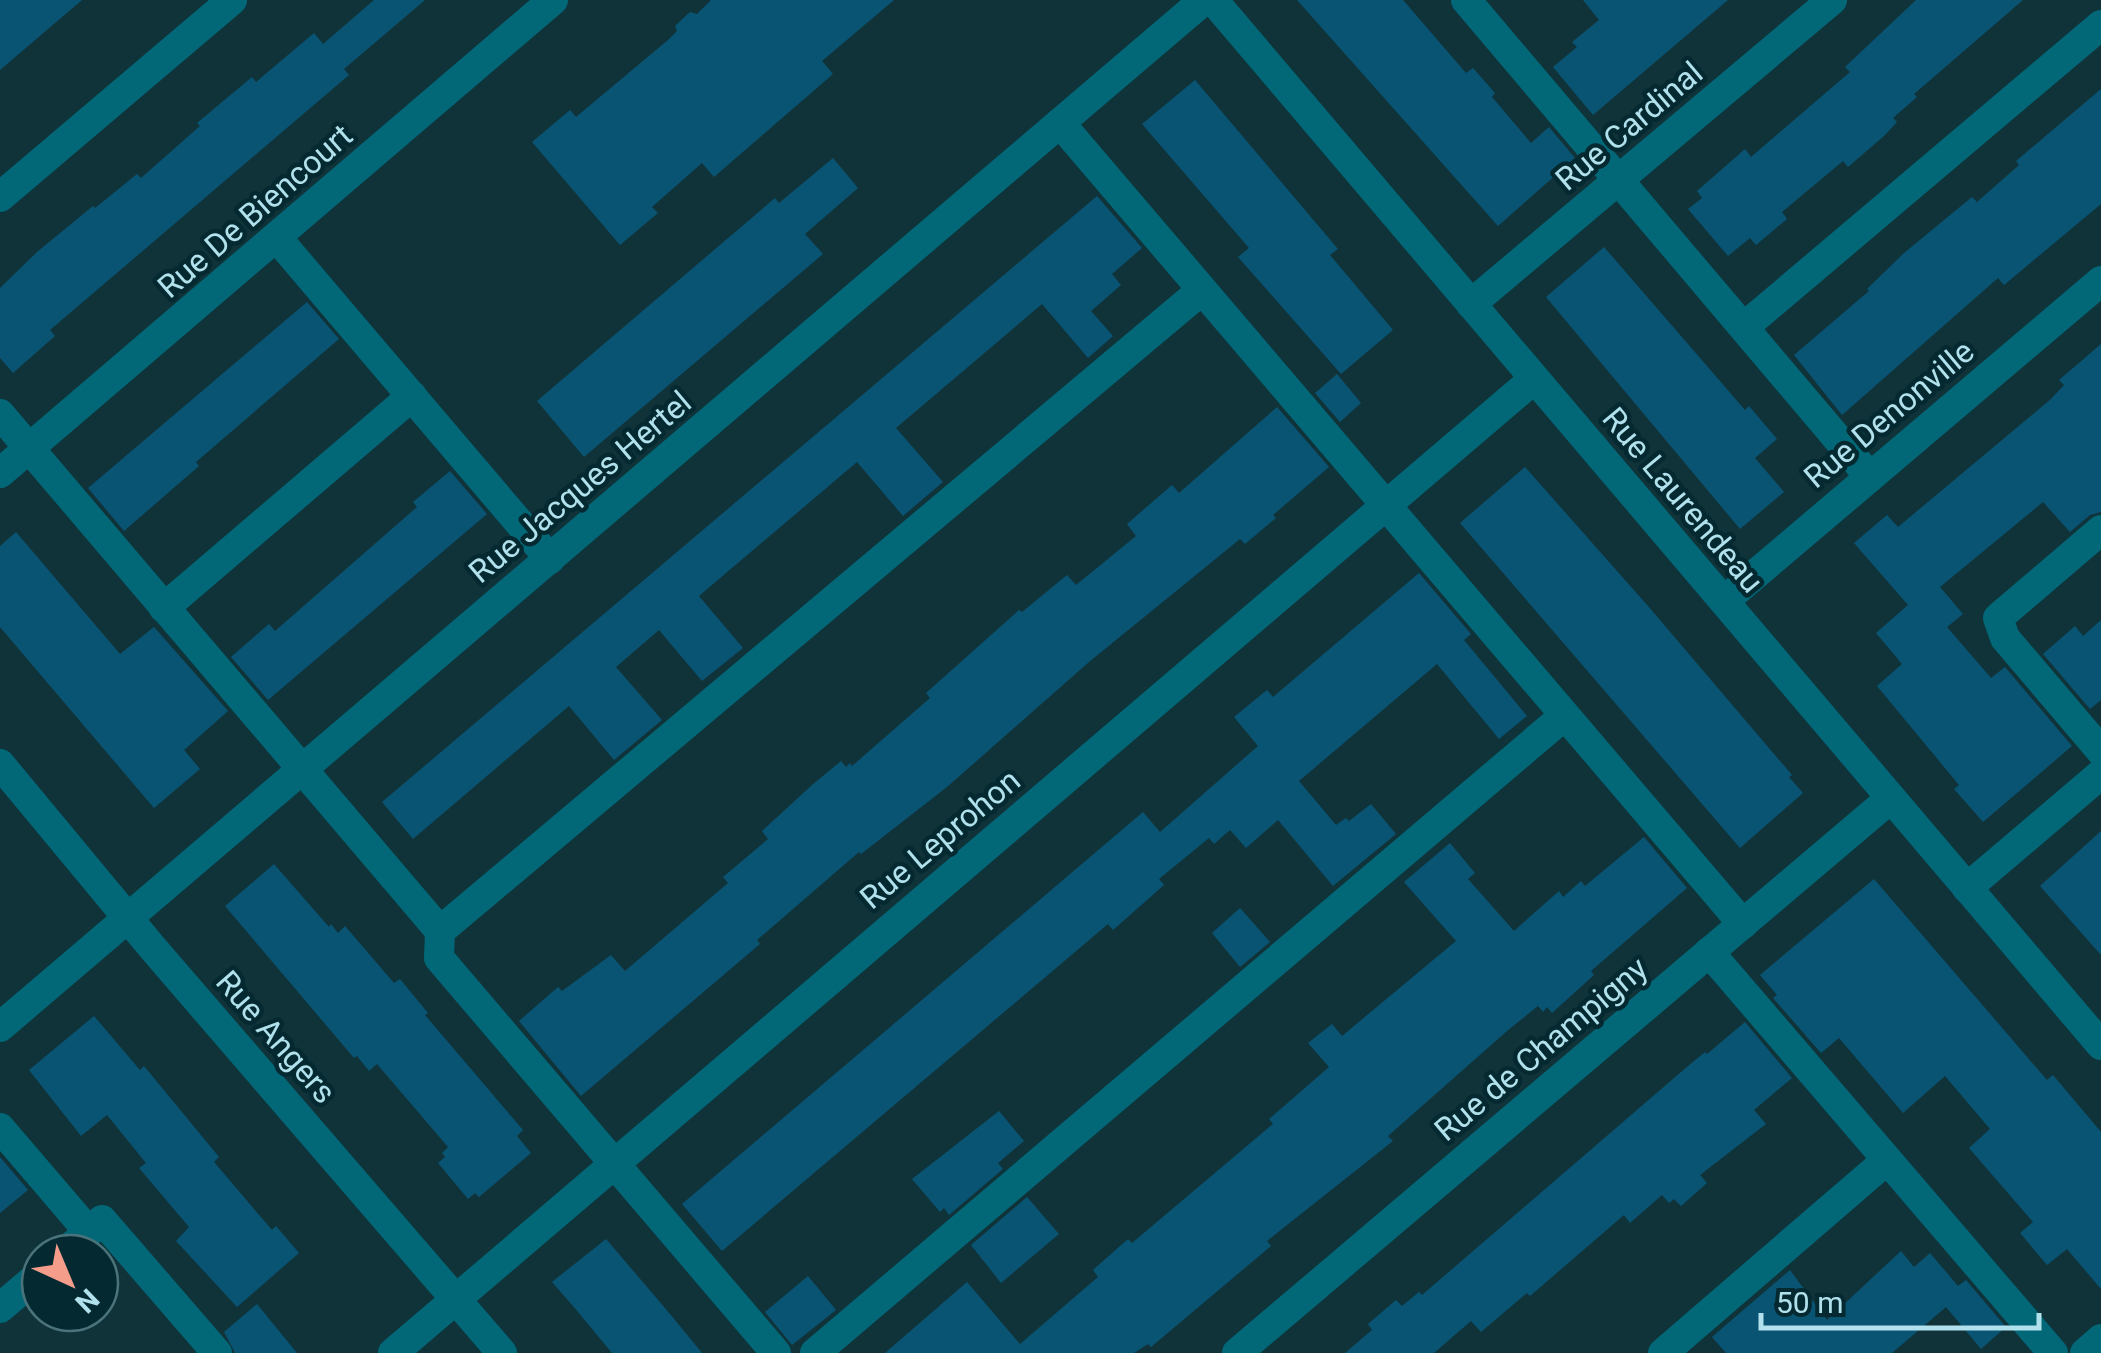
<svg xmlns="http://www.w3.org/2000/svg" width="2101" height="1353" font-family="Roboto,sans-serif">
<rect width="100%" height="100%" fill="#10333a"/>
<g fill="#0a5473">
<path d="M 0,0 L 82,0 L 0,70 Z"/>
<path d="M 374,0 L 425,0 L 344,69 L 349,75 L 50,330 L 55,336 L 13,373 L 0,358 L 0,288 L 37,252 L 93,206 L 95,208 L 137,174 L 141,178 L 200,126 L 197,123 L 252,77 L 256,82 L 314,33 L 323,44 Z"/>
<path d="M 711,0 L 894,0 L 822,61 L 833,74 L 714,177 L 702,163 L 652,207 L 658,213 L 620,245 L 532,142 L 570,110 L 576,117 L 668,40 L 677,31 L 675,26 L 690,12 L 697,14 Z"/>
<path d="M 1297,0 L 1403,0 L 1466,73 L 1473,68 L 1495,93 L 1492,97 L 1531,143 L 1549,127 L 1575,158 L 1498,226 Z"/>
<path d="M 1583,0 L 1728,0 L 1593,115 L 1553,67 L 1577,47 L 1572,42 L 1599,20 Z"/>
<path d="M 1916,0 L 2023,0 L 1914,94 L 1917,97 L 1893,118 L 1897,122 L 1884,136 L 1848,167 L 1843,161 L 1782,212 L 1787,219 L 1756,245 L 1750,238 L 1728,256 L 1688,209 L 1702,198 L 1697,191 L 1745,149 L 1751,157 L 1850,72 L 1845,67 Z"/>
<path d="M 1195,80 L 1338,249 L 1330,255 L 1393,330 L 1341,374 L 1238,257 L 1249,248 L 1142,124 Z"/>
<path d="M 2101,89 L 2101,204 L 2004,285 L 1998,278 L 1842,415 L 1794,355 L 1869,291 L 1867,289 L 1904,253 L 1972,197 L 1977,202 L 2019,165 L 2016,161 Z"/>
<path d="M 833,158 L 858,188 L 805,234 L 823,254 L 584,457 L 537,401 L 775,198 L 779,203 Z"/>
<path d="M 1097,196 L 1142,248 L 1112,274 L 1121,285 L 1091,311 L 1113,336 L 1088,358 L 1042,304 L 896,428 L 943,482 L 903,516 L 857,462 L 699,596 L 743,648 L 702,681 L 659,630 L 616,667 L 662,720 L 614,760 L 569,706 L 413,839 L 382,802 Z"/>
<path d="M 1604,247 L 1745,410 L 1749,406 L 1777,439 L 1755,458 L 1784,492 L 1740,529 L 1546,297 Z"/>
<path d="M 307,302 L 339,339 L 196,462 L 199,466 L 124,531 L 88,488 Z"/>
<path d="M 2101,344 L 2101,512 L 2090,515 L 2070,532 L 2043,502 L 1940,587 L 1963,614 L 1947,627 L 1991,678 L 2005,667 L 2072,746 L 1983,822 L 1954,789 L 1959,785 L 1877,686 L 1902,664 L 1876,633 L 1908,605 L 1854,543 L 1887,515 L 1898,527 L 2051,399 L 2064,385 L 2059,380 Z"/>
<path d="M 1337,374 L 1361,403 L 1340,422 L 1315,393 Z"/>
<path d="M 1277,407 L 1329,467 L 1273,515 L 1276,518 L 1245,544 L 1240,539 L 1089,662 L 947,787 L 861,854 L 859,852 L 757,940 L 760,944 L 581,1096 L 519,1021 L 558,987 L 562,991 L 611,955 L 625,971 L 728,883 L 723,877 L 768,839 L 762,831 L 812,785 L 841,761 L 846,767 L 850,763 L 852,766 L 930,698 L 926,693 L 1019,610 L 1022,612 L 1067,575 L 1076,585 L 1136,536 L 1127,524 L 1172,485 L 1179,493 Z"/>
<path d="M 1525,467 L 1648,606 L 1792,775 L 1789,777 L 1803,793 L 1740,848 L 1460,523 Z"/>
<path d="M 450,471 L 487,514 L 268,700 L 231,657 L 269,624 L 275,631 L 417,507 L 413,502 Z"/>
<path d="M 16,532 L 120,654 L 154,627 L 228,711 L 184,750 L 200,769 L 154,808 L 0,627 L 0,546 Z"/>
<path d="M 1419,573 L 1471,634 L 1464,640 L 1527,716 L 1499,739 L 1437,664 L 1299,781 L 1336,825 L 1346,818 L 1349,821 L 1371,804 L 1396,834 L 1333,886 L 1278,820 L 1246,848 L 1230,830 L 1214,844 L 1209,838 L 1159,879 L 1164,885 L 1113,930 L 1108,924 L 722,1251 L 682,1204 L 1143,812 L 1160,832 L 1258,746 L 1234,717 L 1267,690 L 1273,697 Z"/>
<path d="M 2101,620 L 2101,700 L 2090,709 L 2043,654 L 2075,626 L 2083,636 Z"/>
<path d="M 2101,831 L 2101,955 L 2040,886 Z"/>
<path d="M 1644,837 L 1687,888 L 1591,971 L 1594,975 L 1552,1013 L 1547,1007 L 1543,1012 L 1538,1006 L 1507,1031 L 1388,1136 L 1393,1141 L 1267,1241 L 1271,1246 L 1151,1347 L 1148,1344 L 1134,1353 L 885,1353 L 967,1282 L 1020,1344 L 1098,1277 L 1093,1270 L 1128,1239 L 1132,1243 L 1273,1124 L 1269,1119 L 1329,1067 L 1308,1043 L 1332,1024 L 1342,1036 L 1456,941 L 1404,882 L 1450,843 L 1475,873 L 1468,879 L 1514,931 L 1559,891 L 1563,897 L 1581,881 L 1585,886 Z"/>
<path d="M 274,864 L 329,927 L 331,924 L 338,933 L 345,926 L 394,983 L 400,979 L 428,1013 L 425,1015 L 523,1130 L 517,1136 L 531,1153 L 479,1197 L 475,1193 L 468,1199 L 438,1163 L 445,1157 L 442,1153 L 448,1147 L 377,1064 L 369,1071 L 357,1056 L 354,1058 L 225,906 Z"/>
<path d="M 1874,879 L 2047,1080 L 2053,1075 L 2101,1132 L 2101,1289 L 2067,1249 L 2047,1265 L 2020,1233 L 2033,1222 L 1969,1148 L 1990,1129 L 1945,1076 L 1903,1113 L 1839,1038 L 1821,1053 L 1773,998 L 1777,995 L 1760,975 Z"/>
<path d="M 1240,908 L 1270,942 L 1240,967 L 1212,933 Z"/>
<path d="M 94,1016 L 140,1070 L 144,1066 L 219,1157 L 214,1162 L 272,1230 L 276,1226 L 299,1253 L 237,1307 L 176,1241 L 189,1227 L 139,1168 L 146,1163 L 107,1115 L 81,1136 L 29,1070 Z"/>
<path d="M 1745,1022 L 1792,1078 L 1754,1110 L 1766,1124 L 1700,1175 L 1707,1183 L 1681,1206 L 1674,1199 L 1669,1203 L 1662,1195 L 1630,1223 L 1624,1215 L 1530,1296 L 1527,1293 L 1481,1332 L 1471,1321 L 1434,1353 L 1345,1353 L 1372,1330 L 1368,1324 L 1396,1300 L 1402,1306 L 1419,1292 L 1422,1295 L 1688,1066 L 1705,1052 L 1707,1054 Z"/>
<path d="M 999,1111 L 1024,1141 L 998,1163 L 1003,1169 L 949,1215 L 944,1208 L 940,1212 L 912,1179 Z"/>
<path d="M 0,1157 L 28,1190 L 0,1213 Z"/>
<path d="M 1027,1197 L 1059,1234 L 1001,1283 L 971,1245 Z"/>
<path d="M 606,1239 L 665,1308 L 702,1353 L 612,1353 L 573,1306 L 552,1282 Z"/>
<path d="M 1901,1251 L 1914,1267 L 1930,1253 L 1958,1286 L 1966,1280 L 2006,1327 L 1981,1349 L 1946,1307 L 1892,1353 L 1726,1353 L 1712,1337 L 1790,1270 L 1827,1320 Z"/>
<path d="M 808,1276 L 836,1310 L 792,1345 L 765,1312 Z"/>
<path d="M 257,1304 L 297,1353 L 235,1353 L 224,1332 Z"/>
</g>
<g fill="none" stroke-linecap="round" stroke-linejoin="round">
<g stroke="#026878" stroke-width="30">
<path d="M 1213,0 L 2101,1045"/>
<path d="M 1466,0 L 1870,477"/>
<path d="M 1060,123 L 1743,924"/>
<path d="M 0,197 L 232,0"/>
<path d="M 277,238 L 550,559"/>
<path d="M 1471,304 L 1832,0"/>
<path d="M 1744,327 L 2101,25"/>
<path d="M 0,414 L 440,931"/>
<path d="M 0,473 L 553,0"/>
<path d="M 2101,530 L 1998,618 L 2005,638 L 2101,751"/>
<path d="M 1724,601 L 2101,281"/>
<path d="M 164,608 L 412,396"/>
<path d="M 0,764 L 151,946 L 502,1353"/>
<path d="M 1967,888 L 2101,774"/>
<path d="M 1709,952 L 2053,1353"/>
<path d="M 0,1027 L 1204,0"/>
<path d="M 0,1128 L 89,1232"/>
<path d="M 64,1253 L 102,1220 L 217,1353"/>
<path d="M 0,1308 L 40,1274"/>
<path d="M 393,1353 L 1534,379"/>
<path d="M 776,1353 L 439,958 L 440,931 L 1202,290"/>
<path d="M 815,1353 L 1564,716"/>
<path d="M 1237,1353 L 1891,798"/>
<path d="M 1663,1353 L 1887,1160"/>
<path d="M 2085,1353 L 2101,1339"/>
</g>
</g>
<g text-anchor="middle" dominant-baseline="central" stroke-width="9" stroke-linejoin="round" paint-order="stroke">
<g font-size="32" fill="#b1e1ec" stroke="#052930">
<text transform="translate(1629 126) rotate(-40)">Rue Cardinal</text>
<text transform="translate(255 211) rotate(-41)">Rue De Biencourt</text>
<text transform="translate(1889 414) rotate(-40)">Rue Denonville</text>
<text transform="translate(580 487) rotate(-40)">Rue Jacques Hertel</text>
<text transform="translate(1683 500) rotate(50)">Rue Laurendeau</text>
<text transform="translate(940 839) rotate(-40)">Rue Leprohon</text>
<text transform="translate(276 1037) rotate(49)">Rue Angers</text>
<text transform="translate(1541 1049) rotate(-40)">Rue de Champigny</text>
</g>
</g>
<g transform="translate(70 1283) rotate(136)"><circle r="48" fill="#052930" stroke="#4a737b" stroke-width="2.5"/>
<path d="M0-8L18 38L0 25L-18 38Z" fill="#f49d8b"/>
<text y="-15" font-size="28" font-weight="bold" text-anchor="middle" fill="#b1e1ec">N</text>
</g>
<path d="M1761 1313v15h278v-15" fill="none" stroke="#b1e1ec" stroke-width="5"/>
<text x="1776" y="1313" font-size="30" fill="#b1e1ec" stroke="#052930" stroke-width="8" paint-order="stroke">50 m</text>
</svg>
